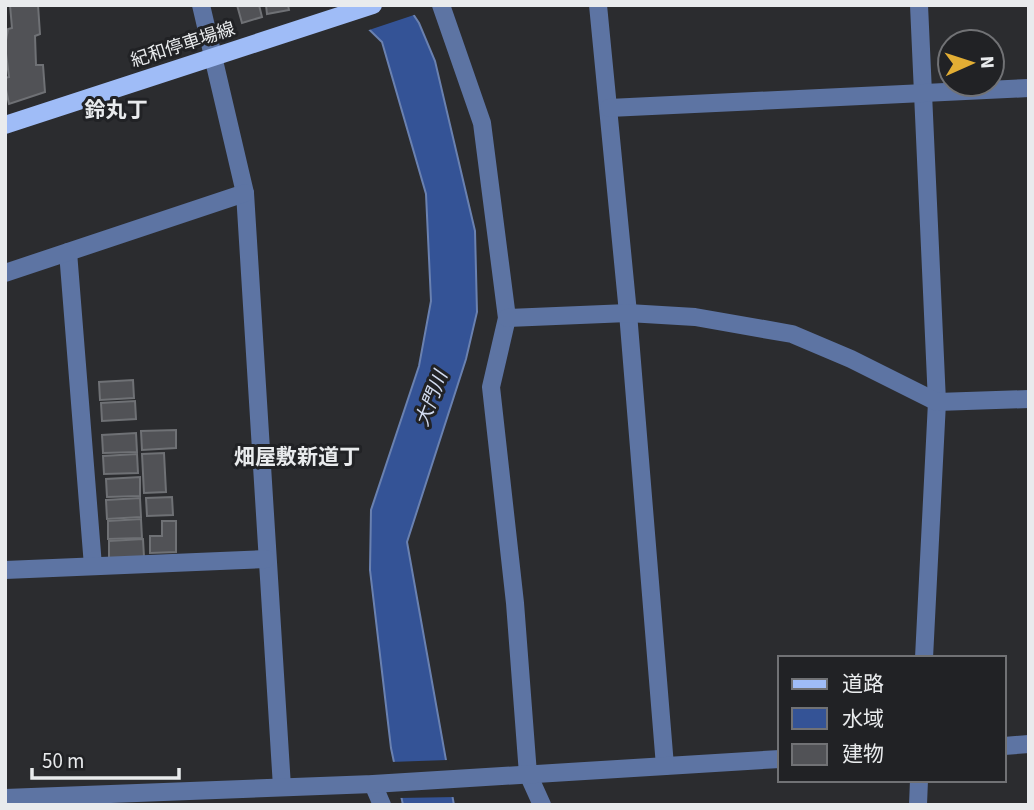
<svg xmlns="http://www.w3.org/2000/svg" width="1034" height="810" font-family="'Source Sans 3','Noto Sans JP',sans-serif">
<rect width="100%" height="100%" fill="#2b2c2f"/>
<path fill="#345396" stroke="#6a81b0" stroke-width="2" d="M 344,5 L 407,5 L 419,23 L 435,61 L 475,231 L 477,312 L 466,359 L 407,542 L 454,805 L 403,805 L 391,748 L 370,570 L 371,510 L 419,366 L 431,301 L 426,194 L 382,42 Z"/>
<g fill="#2b2c2f">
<path d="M 341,5 L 411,5 L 417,14 L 366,31 Z"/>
<path d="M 448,760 L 456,797 L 398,798 L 390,762 Z"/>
</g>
<g fill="#515256" stroke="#6f7175" stroke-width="2">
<path d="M 10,5 L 38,5 L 40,34 L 35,36 L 36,65 L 43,65 L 45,92 L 9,104 L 5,85 L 5,78 L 9,77 L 5,46 L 8,29 L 12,28 Z"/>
<path d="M 237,5 L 259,5 L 262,17 L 242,23 Z"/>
<path d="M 266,5 L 288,5 L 289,10 L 267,14 Z"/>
<path d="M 133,380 L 134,398 L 100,400 L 99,382 Z"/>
<path d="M 135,401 L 136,419 L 102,421 L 101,403 Z"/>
<path d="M 176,430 L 176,448 L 142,450 L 141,431 Z"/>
<path d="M 136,433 L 137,452 L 103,453 L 102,435 Z"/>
<path d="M 164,453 L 166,492 L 144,493 L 142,454 Z"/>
<path d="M 137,454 L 138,473 L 104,474 L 103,456 Z"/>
<path d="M 140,477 L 140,496 L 107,497 L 106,479 Z"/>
<path d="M 172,497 L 173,515 L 147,516 L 146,498 Z"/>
<path d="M 140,498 L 141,517 L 107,519 L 106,500 Z"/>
<path d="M 141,519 L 142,538 L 108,539 L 108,521 Z"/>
<path d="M 162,521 L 176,521 L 176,552 L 150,553 L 150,536 L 162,536 Z"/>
<path d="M 143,539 L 144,557 L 109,559 L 109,541 Z"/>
</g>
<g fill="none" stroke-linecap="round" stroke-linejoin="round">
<g stroke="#5d74a3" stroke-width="18">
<path d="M 201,5 L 245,193 L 282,787"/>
<path d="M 441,5 L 482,123 L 507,318 L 491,387 L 515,603 L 528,774 L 542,805"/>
<path d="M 598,5 L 628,313 L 665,766"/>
<path d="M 919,5 L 937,402 L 924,658"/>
<path d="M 609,108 L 1029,88"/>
<path d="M 68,252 L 93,566"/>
<path d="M 5,273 L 245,193"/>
<path d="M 507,318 L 628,313 L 695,317 L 792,334 L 851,359 L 937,402 L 1029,399"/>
<path d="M 5,570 L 266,559"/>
<path d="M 1004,746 L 1029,744"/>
<path d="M 373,784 L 382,805"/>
<path d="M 5,798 L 373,784 L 780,759"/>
<path d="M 918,805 L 919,780"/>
</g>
<path stroke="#9fbcf7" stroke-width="18" d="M 5,125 L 373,5"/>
</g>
<g text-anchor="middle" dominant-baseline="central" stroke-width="6" stroke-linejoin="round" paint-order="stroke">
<g font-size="18" fill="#e9ebed" stroke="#212225">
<text transform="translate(183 45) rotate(-18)">紀和停車場線</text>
</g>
<g font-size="19" font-style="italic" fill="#d2dcf0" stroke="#212225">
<text transform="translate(432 399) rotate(-69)">大門川</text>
</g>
<g font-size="21" font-weight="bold" fill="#e9ebed" stroke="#212225">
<text x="116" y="110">鈴丸丁</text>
<text x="297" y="457">畑屋敷新道丁</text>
</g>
</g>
<rect width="1034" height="810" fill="none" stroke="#e9ebed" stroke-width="14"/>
<rect x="778" y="656" width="228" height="126" fill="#212225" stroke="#717275" stroke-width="2"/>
<rect x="792" y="679" width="35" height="10" fill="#9fbcf7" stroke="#717275" stroke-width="2"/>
<text x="842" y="691" font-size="21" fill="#e9ebed">道路</text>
<rect x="792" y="708" width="35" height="21" fill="#345396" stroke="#717275" stroke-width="2"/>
<text x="842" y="726" font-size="21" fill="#e9ebed">水域</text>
<rect x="792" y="744" width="35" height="21" fill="#515256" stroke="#717275" stroke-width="2"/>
<text x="842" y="761" font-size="21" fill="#e9ebed">建物</text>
<g transform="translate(971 63) rotate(87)"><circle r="33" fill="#212225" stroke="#717275" stroke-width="2"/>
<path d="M0-5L12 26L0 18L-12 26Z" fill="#e3ae34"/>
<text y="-10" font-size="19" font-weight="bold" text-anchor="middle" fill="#e9ebed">N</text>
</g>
<path d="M32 768v10h147v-10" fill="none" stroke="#e9ebed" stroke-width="3.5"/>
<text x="42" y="768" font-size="21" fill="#e9ebed" stroke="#212225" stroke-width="5" paint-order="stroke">50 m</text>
</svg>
